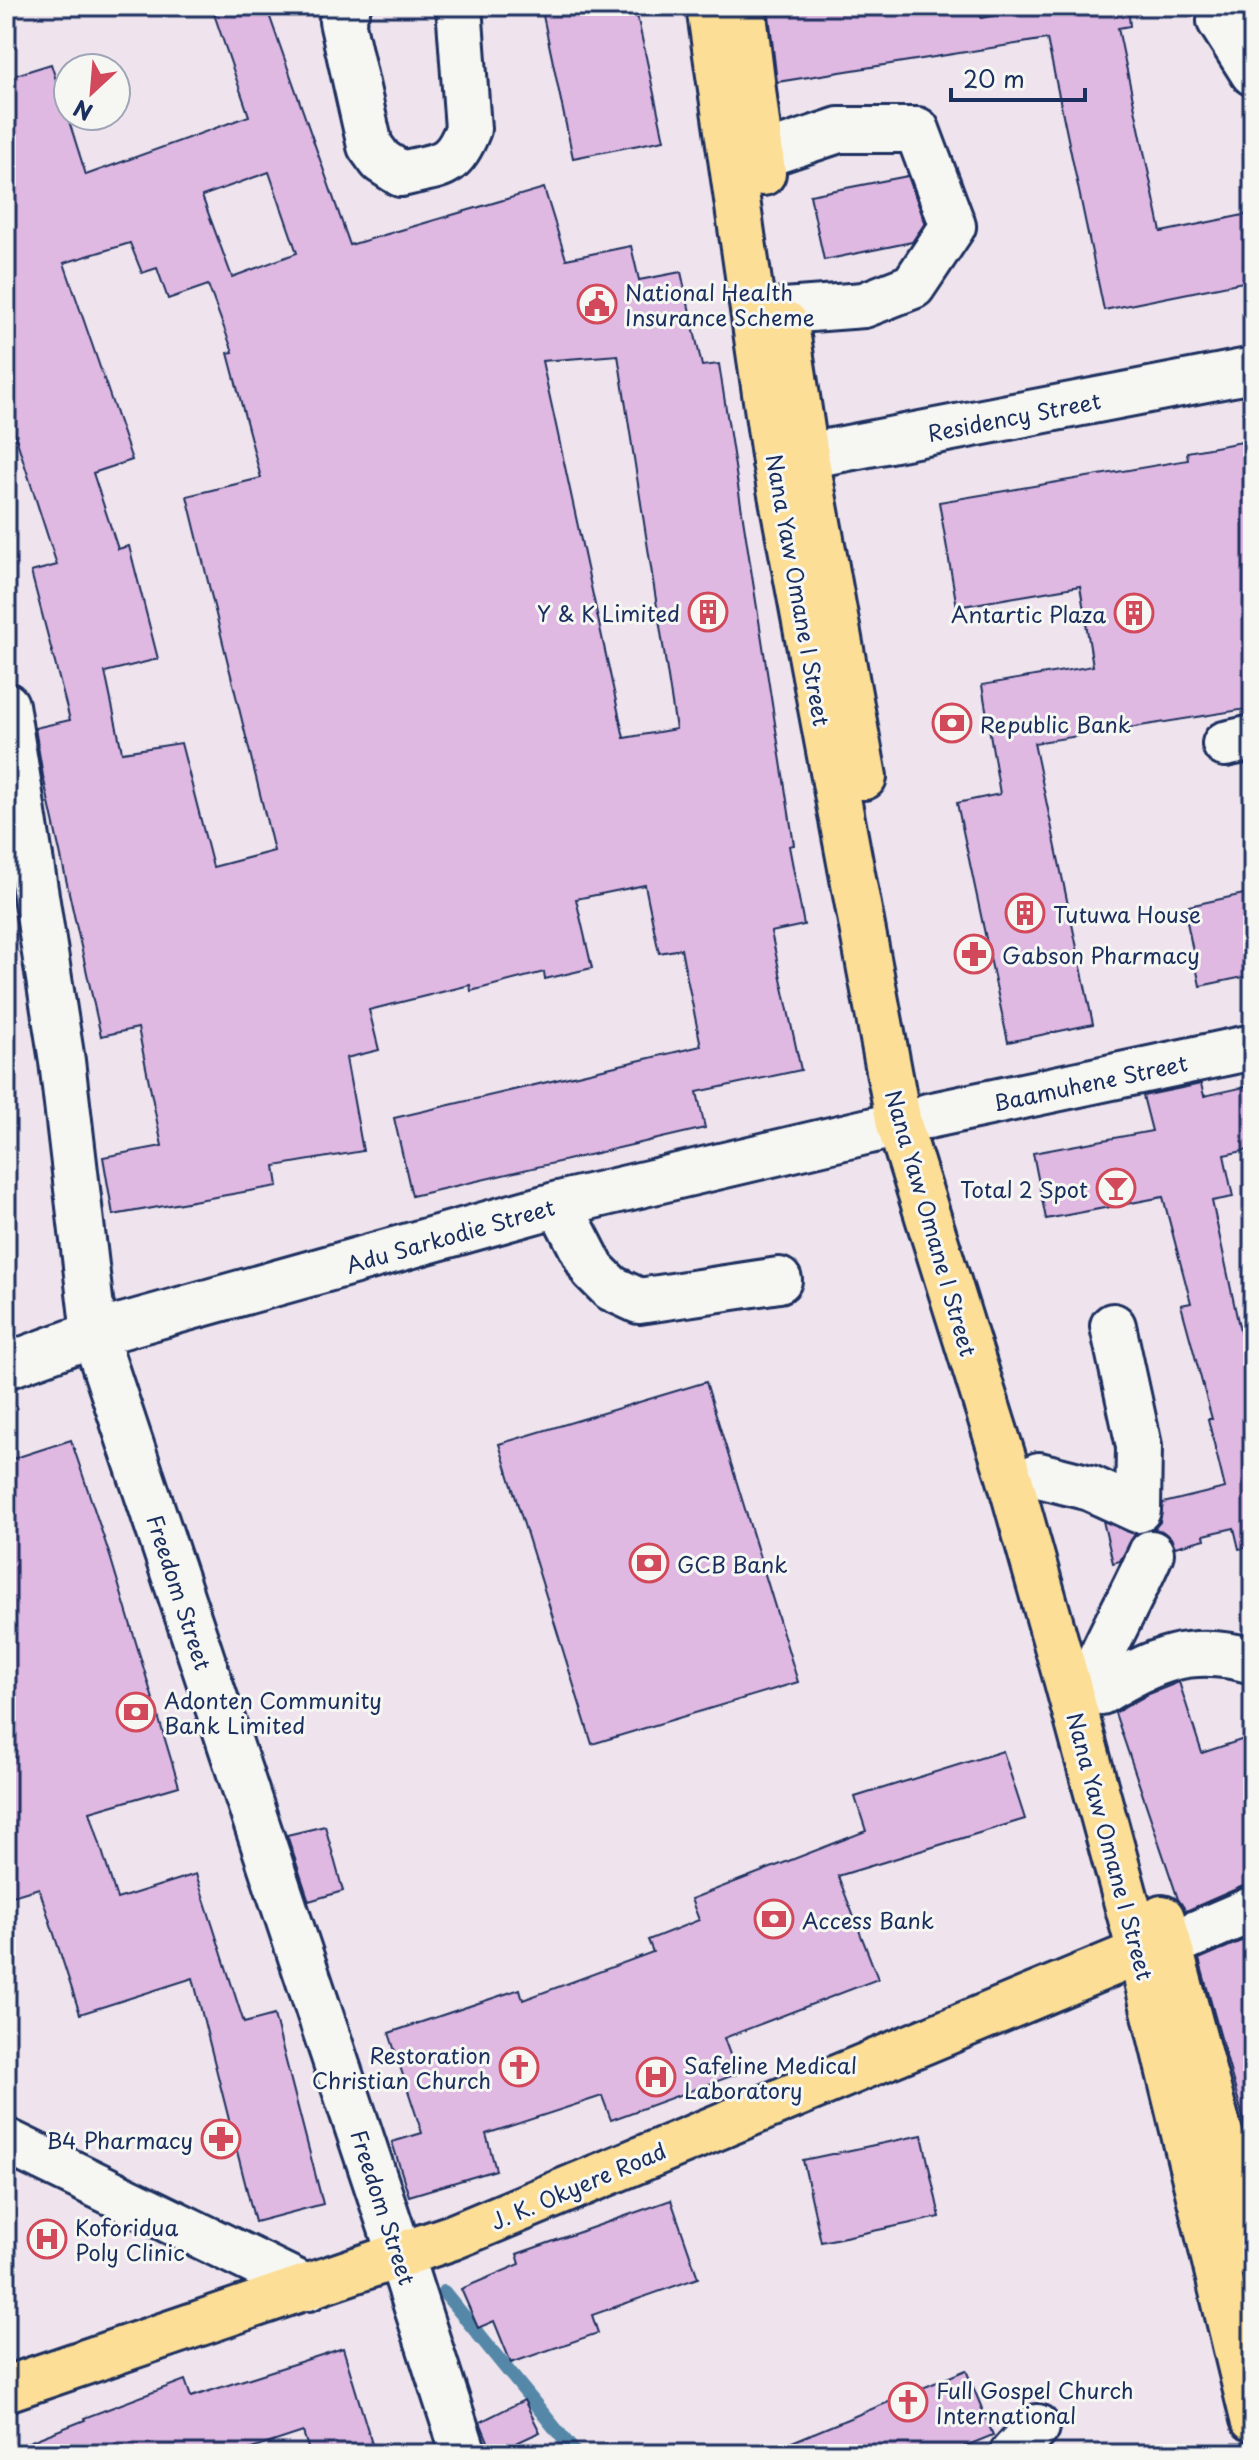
<svg xmlns="http://www.w3.org/2000/svg" width="1259" height="2460" font-family="'Playpen Sans',sans-serif">
<rect width="100%" height="100%" fill="#efe4ed"/>
<filter id="ink" filterUnits="userSpaceOnUse"><feTurbulence type="fractalNoise" baseFrequency=".0125" numOctaves="2"/><feDisplacementMap in="SourceGraphic" scale="16" xChannelSelector="R" yChannelSelector="G"/><feConvolveMatrix kernelMatrix="1 2 1 2 8 2 1 2 1" color-interpolation-filters="sRGB"/></filter>
<g filter="url(#ink)">
<g fill="none" stroke-linecap="round" stroke-linejoin="round">
<path stroke="#5488a8" stroke-width="14" d="M 444,2292 L 576,2454"/>
</g>
<g fill="#dfb9e1" stroke="#1b2f5e" stroke-width="2" fill-rule="evenodd">
<path d="M 238,6 L 266,6 L 350,245 L 544,188 L 566,259 L 631,246 L 639,280 L 681,272 L 702,366 L 719,364 L 794,845 L 789,846 L 804,925 L 771,932 L 801,1070 L 697,1092 L 705,1128 L 412,1196 L 394,1118 L 701,1046 L 681,949 L 659,953 L 645,885 L 576,899 L 592,968 L 545,979 L 544,972 L 471,991 L 470,985 L 369,1010 L 379,1050 L 346,1058 L 363,1151 L 275,1166 L 278,1186 L 113,1215 L 103,1157 L 162,1146 L 138,1028 L 101,1036 L 43,776 L 35,728 L 70,720 L 31,572 L 57,565 L 6,407 L 6,78 L 51,64 L 86,175 L 249,116 L 214,14 ZM 269,172 L 297,253 L 232,277 L 202,196 ZM 130,243 L 142,273 L 157,268 L 168,299 L 208,285 L 233,352 L 228,353 L 261,478 L 187,496 L 274,851 L 213,867 L 181,743 L 122,752 L 105,672 L 158,659 L 129,546 L 118,549 L 93,473 L 132,460 L 64,263 ZM 618,355 L 676,729 L 624,738 L 542,361 Z"/>
<path d="M 541,6 L 635,6 L 664,140 L 573,158 Z"/>
<path d="M 768,6 L 979,6 L 981,18 L 1040,6 L 1128,6 L 1130,26 L 1118,28 L 1161,232 L 1253,213 L 1253,280 L 1104,310 L 1047,39 L 777,82 Z"/>
<path d="M 908,176 L 925,223 L 912,242 L 824,260 L 810,195 Z"/>
<path d="M 1253,440 L 1253,708 L 1034,743 L 1093,1024 L 1008,1042 L 957,803 L 1000,794 L 982,685 L 1093,666 L 1080,586 L 957,607 L 939,502 L 1188,460 L 1187,452 Z"/>
<path d="M 1253,892 L 1253,975 L 1200,986 L 1184,907 Z"/>
<path d="M 1201,1084 L 1204,1096 L 1253,1085 L 1253,1149 L 1224,1155 L 1233,1197 L 1212,1201 L 1243,1345 L 1253,1343 L 1253,1547 L 1239,1549 L 1234,1528 L 1204,1535 L 1205,1539 L 1175,1547 L 1171,1538 L 1162,1531 L 1154,1529 L 1160,1522 L 1163,1503 L 1225,1488 L 1208,1419 L 1212,1419 L 1181,1305 L 1191,1303 L 1163,1197 L 1046,1219 L 1033,1153 L 1152,1131 L 1143,1096 Z"/>
<path d="M 706,1382 L 798,1682 L 592,1744 L 499,1444 Z"/>
<path d="M 71,1440 L 110,1556 L 179,1786 L 90,1812 L 117,1899 L 196,1874 L 244,2023 L 274,2015 L 323,2204 L 255,2222 L 193,1978 L 80,2014 L 39,1888 L 6,1898 L 6,1461 Z"/>
<path d="M 1103,1521 L 1135,1534 L 1120,1561 L 1113,1563 Z"/>
<path d="M 1179,1682 L 1202,1753 L 1244,1739 L 1253,1764 L 1253,1884 L 1243,1886 L 1186,1911 L 1178,1899 L 1115,1713 L 1149,1694 Z"/>
<path d="M 1003,1751 L 1025,1819 L 838,1876 L 878,1979 L 724,2038 L 737,2074 L 611,2120 L 602,2096 L 486,2134 L 496,2170 L 409,2196 L 392,2142 L 422,2133 L 389,2033 L 520,1989 L 523,2000 L 653,1952 L 648,1940 L 699,1920 L 691,1899 L 866,1831 L 855,1797 Z"/>
<path d="M 325,1826 L 343,1891 L 309,1901 L 287,1835 Z"/>
<path d="M 1253,1936 L 1253,2134 L 1248,2135 L 1199,1959 Z"/>
<path d="M 922,2135 L 940,2217 L 821,2242 L 803,2160 Z"/>
<path d="M 671,2200 L 698,2278 L 592,2315 L 598,2333 L 511,2363 L 494,2321 L 478,2328 L 461,2289 L 520,2264 L 517,2254 Z"/>
<path d="M 343,2348 L 375,2454 L 310,2454 L 303,2432 L 236,2454 L 6,2454 L 6,2451 L 85,2420 L 84,2418 L 185,2380 L 191,2397 Z"/>
<path d="M 966,2370 L 993,2435 L 946,2454 L 763,2454 Z"/>
<path d="M 524,2400 L 540,2432 L 493,2454 L 480,2422 Z"/>
</g>
<g fill="none" stroke-linecap="round" stroke-linejoin="round">
<defs>
<g id="minor">
<path d="M 348,6 L 342,21 L 370,146 L 381,161 L 401,174 C 440,164 452,170 468,129 L 459,6"/>
<path d="M 1220,21 L 1253,73"/>
<path d="M 761,156 L 839,130 L 917,130 L 953,226 L 913,286 L 864,305 L 784,311"/>
<path d="M 775,462 L 1253,370"/>
<path d="M 6,705 L 62,1061 L 94,1334 L 400,2255 L 464,2454"/>
<path d="M 1225,744 L 1253,738"/>
<path d="M 928,1116 L 1253,1047"/>
<path d="M 559,1204 L 593,1270 L 611,1288 L 639,1301 L 779,1280"/>
<path d="M 6,1366 L 94,1334 L 559,1204 L 899,1124"/>
<path d="M 1039,1475 L 1090,1488 L 1138,1510 L 1139,1446 L 1113,1326"/>
<path d="M 1095,1670 C 1112,1630 1134,1593 1151,1553"/>
<path d="M 1101,1692 C 1155,1660 1189,1643 1253,1661"/>
<path d="M 1169,1945 L 1253,1909"/>
<path d="M 6,2141 L 308,2288"/>
<path d="M 1012,2454 L 1037,2427"/>
</g>
<g id="major">
<path d="M 709,6 L 775,462 L 899,1124 L 1011,1483 L 1066,1678 L 1140,1952 L 1253,2419"/>
<path d="M 743,6 L 763,173"/>
<path d="M 786,324 L 806,456 L 864,777"/>
<path d="M 1162,1918 L 1253,2256"/>
<path d="M 6,2389 L 453,2237 L 1140,1952"/>
</g>
</defs>
<use href="#minor" stroke="#1b2f5e" stroke-width="50"/>
<use href="#major" stroke="#1b2f5e" stroke-width="50"/>
<use href="#minor" stroke="#f6f6f2" stroke-width="44"/>
<use href="#major" stroke="#fcde96" stroke-width="44"/>
</g>
</g>
<defs>
<symbol id="civic-ring" viewBox="-11 -11 22 22"><circle r="9.5" fill="#f6f6f2" stroke="#d1495b" stroke-width="1.5"/><path d="M-.6-6.5H3V-4.5H.6V-3L4-1V1h2V6H-6V1h2V-1L-.6-3ZM-1.2 2.5V6h2.4V2.5Z" fill="#d1495b"/></symbol>
<symbol id="building-ring" viewBox="-11 -11 22 22"><circle r="9.5" fill="#f6f6f2" stroke="#d1495b" stroke-width="1.5"/><path d="M-4-6H4V6H1V3H-1V6H-4ZM-2.5-4.3h1.7v1.8h-1.7ZM.8-4.3h1.7v1.8H.8ZM-2.5-1h1.7V.8h-1.7ZM.8-1h1.7V.8H.8Z" fill="#d1495b"/></symbol>
<symbol id="bank-ring" viewBox="-11 -11 22 22"><circle r="9.5" fill="#f6f6f2" stroke="#d1495b" stroke-width="1.5"/><path d="M-6-4H6V4H-6ZM0-2.3a2.3 2.3 0 1 0 0 4.6a2.3 2.3 0 1 0 0-4.6Z" fill="#d1495b"/></symbol>
<symbol id="pharmacy-ring" viewBox="-11 -11 22 22"><circle r="9.5" fill="#f6f6f2" stroke="#d1495b" stroke-width="1.5"/><path d="M-2-6h4v4h4v4h-4v4h-4v-4h-4v-4h4Z" fill="#d1495b"/></symbol>
<symbol id="bar-ring" viewBox="-11 -11 22 22"><circle r="9.5" fill="#f6f6f2" stroke="#d1495b" stroke-width="1.5"/><path d="M-6-5H6L.8 .8V4.5H3.5V6h-7V4.5H-.8V.8Z" fill="#d1495b"/></symbol>
<symbol id="church-ring" viewBox="-11 -11 22 22"><circle r="9.5" fill="#f6f6f2" stroke="#d1495b" stroke-width="1.5"/><path d="M-1.2-6h2.4v3.5h3.3v2.4h-3.3V6h-2.4V-.1h-3.3v-2.4h3.3Z" fill="#d1495b"/></symbol>
<symbol id="hospital-ring" viewBox="-11 -11 22 22"><circle r="9.5" fill="#f6f6f2" stroke="#d1495b" stroke-width="1.5"/><path d="M-5-5h3v3.5h4V-5h3V5h-3V1.5h-4V5h-3Z" fill="#d1495b"/></symbol>
</defs>
<g fill-rule="evenodd">
<use href="#civic-ring" x="575" y="282" width="44" height="44"/>
<use href="#building-ring" x="686" y="590" width="44" height="44"/>
<use href="#building-ring" x="1112" y="591" width="44" height="44"/>
<use href="#bank-ring" x="930" y="701" width="44" height="44"/>
<use href="#building-ring" x="1003" y="891" width="44" height="44"/>
<use href="#pharmacy-ring" x="952" y="932" width="44" height="44"/>
<use href="#bar-ring" x="1094" y="1166" width="44" height="44"/>
<use href="#bank-ring" x="627" y="1541" width="44" height="44"/>
<use href="#bank-ring" x="114" y="1690" width="44" height="44"/>
<use href="#bank-ring" x="752" y="1897" width="44" height="44"/>
<use href="#church-ring" x="497" y="2045" width="44" height="44"/>
<use href="#hospital-ring" x="634" y="2055" width="44" height="44"/>
<use href="#pharmacy-ring" x="199" y="2117" width="44" height="44"/>
<use href="#hospital-ring" x="25" y="2217" width="44" height="44"/>
<use href="#church-ring" x="886" y="2380" width="44" height="44"/>
</g>
<g text-anchor="middle" dominant-baseline="central" stroke-width="6" stroke-linejoin="round" paint-order="stroke">
<g font-size="22" fill="#1b2f5e" stroke="#f6f6f2" text-anchor="start">
<text x="625" y="291">National Health<tspan x="625" dy="25">Insurance Scheme</tspan></text>
<text x="680" y="612" text-anchor="end">Y &amp; K Limited</text>
<text x="1106" y="613" text-anchor="end">Antartic Plaza</text>
<text x="980" y="723">Republic Bank</text>
<text x="1053" y="913">Tutuwa House</text>
<text x="1002" y="954">Gabson Pharmacy</text>
<text x="1088" y="1188" text-anchor="end">Total 2 Spot</text>
<text x="677" y="1563">GCB Bank</text>
<text x="164" y="1699">Adonten Community<tspan x="164" dy="25">Bank Limited</tspan></text>
<text x="802" y="1919">Access Bank</text>
<text x="491" y="2054" text-anchor="end">Restoration<tspan x="491" dy="25">Christian Church</tspan></text>
<text x="684" y="2064">Safeline Medical<tspan x="684" dy="25">Laboratory</tspan></text>
<text x="193" y="2139" text-anchor="end">B4 Pharmacy</text>
<text x="75" y="2226">Koforidua<tspan x="75" dy="25">Poly Clinic</tspan></text>
<text x="936" y="2389">Full Gospel Church<tspan x="936" dy="25">International</tspan></text>
</g>
<g font-size="22" fill="#1b2f5e" stroke="#f6f6f2">
<text transform="translate(1014 416) rotate(-11)">Residency Street</text>
<text transform="translate(799 590) rotate(80)">Nana Yaw Omane I Street</text>
<text transform="translate(1090 1082) rotate(-12)">Baamuhene Street</text>
<text transform="translate(932 1223) rotate(74)">Nana Yaw Omane I Street</text>
<text transform="translate(450 1235) rotate(-16)">Adu Sarkodie Street</text>
<text transform="translate(180 1592) rotate(72)">Freedom Street</text>
<text transform="translate(1111 1846) rotate(75)">Nana Yaw Omane I Street</text>
<text transform="translate(578 2185) rotate(-23)">J. K. Okyere Road</text>
<text transform="translate(384 2207) rotate(72)">Freedom Street</text>
</g>
</g>
<rect width="1259" height="2460" fill="none" stroke="#f6f6f2" stroke-width="32"/>
<rect x="16" y="16" width="1227" height="2428" fill="none" stroke="#1b2f5e" stroke-width="3" filter="url(#ink)"/>
<g transform="translate(92 92) rotate(206)"><circle r="38" fill="#f6f6f2" stroke="#9ea6b7" stroke-width="2"/>
<path d="M0-6L14 30L0 20L-14 30Z" fill="#d1495b"/>
<text y="-12" font-size="22" font-weight="bold" text-anchor="middle" fill="#1b2f5e">N</text>
</g>
<path d="M951 88v12h134v-12" fill="none" stroke="#1b2f5e" stroke-width="4"/>
<text x="963" y="88" font-size="24" fill="#1b2f5e" stroke="#f6f6f2" stroke-width="6" paint-order="stroke">20 m</text>
</svg>
